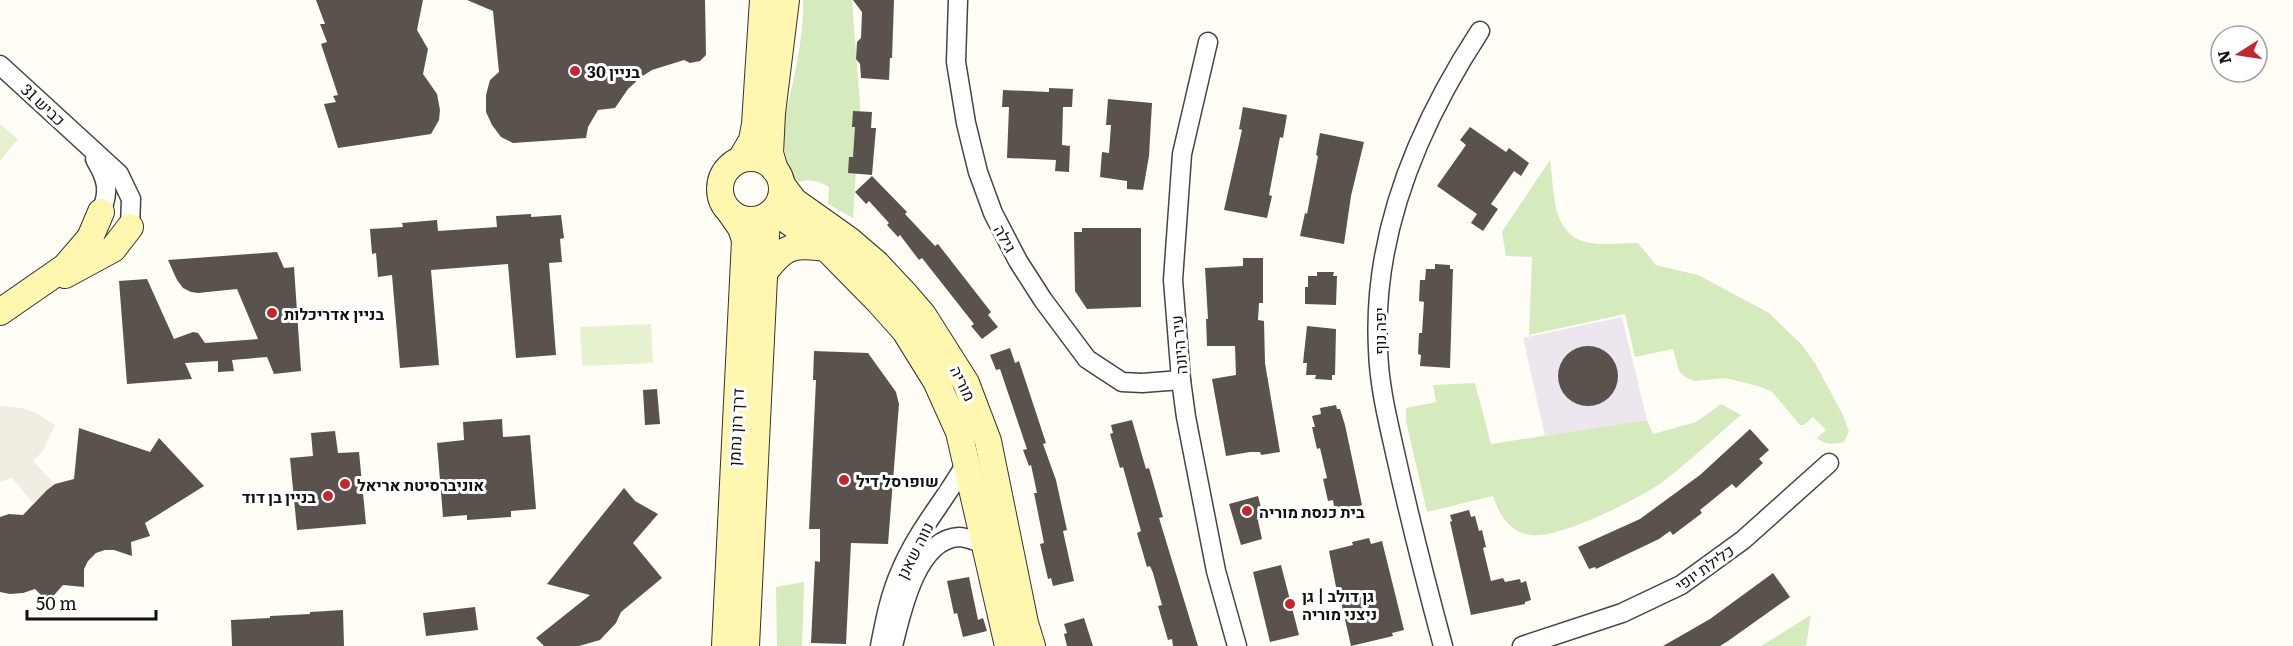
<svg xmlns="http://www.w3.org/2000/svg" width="2293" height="646" font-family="Literata,Heebo,serif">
<rect width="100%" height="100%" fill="#fffdf5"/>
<path fill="#eee6ef" d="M 1622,317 L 1647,420 L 1545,436 L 1523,338 Z"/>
<g fill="#d5ebbd">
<path d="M 803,0 L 852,0 L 860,105 L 853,218 L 828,204 L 829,187 C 820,181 809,179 799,182 L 789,172 L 782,137 L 783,126 C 792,85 804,43 803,0 Z"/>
<path d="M 1550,160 C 1555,191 1550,237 1591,243 C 1606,245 1623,243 1638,243 L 1656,265 L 1698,275 L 1769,313 L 1802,345 L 1816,365 L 1842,413 L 1849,431 L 1844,442 C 1833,444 1826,446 1817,438 L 1826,430 L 1813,417 L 1804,425 L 1800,425 L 1772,392 L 1761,387 L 1726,378 L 1695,381 L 1685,377 L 1679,371 L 1673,349 L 1635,357 L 1625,314 L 1529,335 L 1532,257 L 1506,256 L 1502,232 Z"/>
<path d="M 1475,383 L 1491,444 L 1647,420 L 1653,434 L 1696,422 L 1721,404 L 1741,415 C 1715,437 1690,461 1664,481 C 1641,498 1559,539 1532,535 C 1510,533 1499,515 1493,496 L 1427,512 L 1406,421 L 1406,408 L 1436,402 L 1433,385 Z"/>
<path d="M 804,582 L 802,646 L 777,646 L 776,587 Z"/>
<path d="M 1811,615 L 1806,646 L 1761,646 Z"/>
</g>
<g fill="#e6f2cf">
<path d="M 0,124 L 18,139 L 0,161 Z"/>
<path d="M 651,324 L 653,363 L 582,366 L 580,327 Z"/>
</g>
<path fill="#f1ede2" d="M 0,406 L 21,408 L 34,412 L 55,425 L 43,451 L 33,461 L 55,484 L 33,503 L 12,478 L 0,482 Z"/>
<g fill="#5a524d">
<path d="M 316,0 L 423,0 L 417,30 L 428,49 L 423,74 L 437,94 L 440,110 L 439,120 L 431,134 L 338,148 L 324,104 L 336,102 L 333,96 L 338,95 L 321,44 L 327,42 L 320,24 L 325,24 Z"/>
<path d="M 467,0 L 705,0 L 706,55 L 700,61 L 690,63 L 684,60 L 652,70 L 641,77 L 628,89 L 615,108 L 598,110 L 588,127 L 586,138 L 513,143 L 501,137 L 492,125 L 486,112 L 486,95 L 490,80 L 499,72 L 493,11 Z"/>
<path d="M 853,0 L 894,0 L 892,58 L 890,58 L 889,80 L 861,78 L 860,64 L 856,59 L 857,42 L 861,38 L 862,12 Z"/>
<path d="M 1049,88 L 1073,89 L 1072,107 L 1063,107 L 1062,145 L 1070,146 L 1069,172 L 1055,171 L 1056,160 L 1007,158 L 1009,107 L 1002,107 L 1003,90 L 1049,92 Z"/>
<path d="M 1108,99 L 1152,103 L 1149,156 L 1143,190 L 1127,189 L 1127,181 L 1100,177 L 1102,152 L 1109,153 L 1111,125 L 1106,125 Z"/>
<path d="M 1243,107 L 1287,115 L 1283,138 L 1280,137 L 1269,195 L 1272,196 L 1267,218 L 1224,210 L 1242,130 L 1239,129 Z"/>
<path d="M 853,111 L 872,112 L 871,128 L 876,128 L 872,175 L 848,173 L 849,157 L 853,157 L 855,127 L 852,127 Z"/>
<path d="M 1470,127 L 1506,152 L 1509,148 L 1529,163 L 1521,176 L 1514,171 L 1491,204 L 1498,209 L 1483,231 L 1471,223 L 1477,214 L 1437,186 L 1466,145 L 1460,140 Z"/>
<path d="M 1320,133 L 1364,142 L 1351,196 L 1344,244 L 1300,236 L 1305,213 L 1307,214 L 1318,156 L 1316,155 Z"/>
<path d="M 872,176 L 907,212 L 905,214 L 935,246 L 938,244 L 991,312 L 988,315 L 998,327 L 982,339 L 971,326 L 974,324 L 922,258 L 919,260 L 900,235 L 898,237 L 887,225 L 889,223 L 869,201 L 866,204 L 855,192 Z"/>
<path d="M 531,214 L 531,217 L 561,215 L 564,238 L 560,239 L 562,262 L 549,263 L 556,355 L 516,358 L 508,264 L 431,270 L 439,365 L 400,368 L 392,275 L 378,277 L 376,253 L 372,254 L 370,229 L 403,227 L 402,223 L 437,220 L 438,231 L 497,227 L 496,216 Z"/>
<path d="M 1082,228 L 1141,228 L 1141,307 L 1087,309 L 1075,291 L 1074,232 L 1082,232 Z"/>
<path d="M 277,252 L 284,268 L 294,267 L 301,371 L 274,374 L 267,357 L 232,360 L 234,371 L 218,372 L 218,361 L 185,363 L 192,379 L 127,384 L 119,281 L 147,279 L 174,339 L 193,332 L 198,333 L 205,343 L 258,339 L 237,289 L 198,293 L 191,292 L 183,288 L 177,280 L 168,260 Z"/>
<path d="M 1243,258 L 1263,258 L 1263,303 L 1259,303 L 1258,320 L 1264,321 L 1265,363 L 1280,452 L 1261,455 L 1260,452 L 1250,452 L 1226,456 L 1212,379 L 1236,375 L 1235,346 L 1207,346 L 1206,319 L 1208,319 L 1205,268 L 1243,266 Z"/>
<path d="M 1435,264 L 1450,265 L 1450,269 L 1453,269 L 1450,368 L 1420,366 L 1421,355 L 1418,354 L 1419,333 L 1422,333 L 1424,302 L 1419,301 L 1420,280 L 1425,280 L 1426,269 L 1435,269 Z"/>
<path d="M 1317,272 L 1334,272 L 1333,276 L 1337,276 L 1336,305 L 1305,304 L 1305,287 L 1308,287 L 1308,276 L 1317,276 Z"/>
<path d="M 1307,326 L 1336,329 L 1335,375 L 1332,375 L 1332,380 L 1315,379 L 1316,375 L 1306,375 L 1307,363 L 1303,363 Z"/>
<circle cx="1588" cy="376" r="30"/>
<path d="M 1010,348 L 1015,363 L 1019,361 L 1046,443 L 1043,444 L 1056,480 L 1067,530 L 1063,531 L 1074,581 L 1053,586 L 1051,578 L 1048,579 L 1040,544 L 1044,543 L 1034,493 L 1037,493 L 1031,465 L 1029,466 L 1023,450 L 1027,449 L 1000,369 L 996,370 L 990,355 Z"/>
<path d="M 814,351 L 868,353 L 896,392 L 899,404 L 888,544 L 851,543 L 846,644 L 811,643 L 815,561 L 820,562 L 820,529 L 809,529 L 816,380 L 813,380 Z"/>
<path d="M 657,389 L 660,424 L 645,425 L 643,390 Z"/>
<path d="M 1336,405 L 1337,409 L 1340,409 L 1345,425 L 1362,505 L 1359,506 L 1360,509 L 1344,513 L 1343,510 L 1335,512 L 1333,500 L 1328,501 L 1323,479 L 1327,478 L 1320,448 L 1317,449 L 1312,427 L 1315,427 L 1312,416 L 1321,414 L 1320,408 Z"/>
<path d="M 502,419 L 503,437 L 530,435 L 536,509 L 511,511 L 511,517 L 467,520 L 467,515 L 443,517 L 437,443 L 464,440 L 463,422 Z"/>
<path d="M 1132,420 L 1146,469 L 1149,468 L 1163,517 L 1159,518 L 1198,646 L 1173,646 L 1172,639 L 1168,640 L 1158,606 L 1162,605 L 1153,573 L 1150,566 L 1147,567 L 1137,533 L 1141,531 L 1139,524 L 1123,467 L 1120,468 L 1110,434 L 1113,433 L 1111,425 Z"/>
<path d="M 79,428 L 150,452 L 159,438 L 204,486 L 145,523 L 150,536 L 131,542 L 132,556 L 114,550 L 105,550 L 96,553 L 88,561 L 84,569 L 84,587 L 63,585 L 48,602 L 35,589 L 23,593 L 10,594 L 0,592 L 0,517 L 9,514 L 23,515 L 47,490 L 55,484 L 74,479 Z"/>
<path d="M 1750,429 L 1769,450 L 1759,459 L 1763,463 L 1736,488 L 1732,484 L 1700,510 L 1702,513 L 1673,535 L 1670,531 L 1659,539 L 1596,569 L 1595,567 L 1589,569 L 1578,547 L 1640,519 L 1700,475 Z"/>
<path d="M 335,431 L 338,453 L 359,452 L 366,524 L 297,530 L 290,458 L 313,456 L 311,433 Z"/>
<path d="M 624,488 L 635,501 L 658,514 L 633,543 L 662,578 L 621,612 L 616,623 L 600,640 L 579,646 L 544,646 L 536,638 L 590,595 L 547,584 Z"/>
<path d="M 1258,496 L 1264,519 L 1258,521 L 1262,539 L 1241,545 L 1229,504 Z"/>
<path d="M 1469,510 L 1471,517 L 1475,516 L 1479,531 L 1482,530 L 1486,547 L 1483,548 L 1491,581 L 1503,578 L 1505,582 L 1520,579 L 1521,583 L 1526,581 L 1531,600 L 1525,602 L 1525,604 L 1471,615 L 1450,522 L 1452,521 L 1450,515 Z"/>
<path d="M 1369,538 L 1371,544 L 1382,541 L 1404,630 L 1392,633 L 1393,636 L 1351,646 L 1340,597 L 1338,597 L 1329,551 L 1353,545 L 1352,542 Z"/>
<path d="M 1281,565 L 1299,635 L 1270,642 L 1253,572 Z"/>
<path d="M 1773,573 L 1790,597 L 1728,641 L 1720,646 L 1663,646 L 1710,619 Z"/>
<path d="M 969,577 L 978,620 L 983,618 L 987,631 L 963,637 L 957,613 L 954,614 L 947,581 Z"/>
<path d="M 475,607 L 478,630 L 426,636 L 423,613 Z"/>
<path d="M 343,610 L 344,646 L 232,646 L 231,620 L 270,618 L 270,616 L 310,614 L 310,612 Z"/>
<path d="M 1084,618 L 1093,646 L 1067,646 L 1064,634 L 1067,633 L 1064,624 Z"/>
</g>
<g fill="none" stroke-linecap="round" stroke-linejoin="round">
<defs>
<g id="street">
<path d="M 958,0 L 956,62 L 966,123 L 978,172 L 993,213 L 1018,261 L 1043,300 L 1087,359 L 1122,382 L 1142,383 L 1181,380"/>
<path d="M 1208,42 L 1182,154 L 1173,280 L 1181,380 L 1186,417 L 1216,571 L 1237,646"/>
<path d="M 0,65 L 119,174 L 131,199 L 130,227"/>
<path d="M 95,159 C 107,179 110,191 101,212"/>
<path d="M 880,646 C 885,620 890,594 901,570 C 917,531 946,499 966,463"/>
<path d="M 893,646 C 901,614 916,539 959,537 C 967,537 977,542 985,544"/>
<path d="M 1443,646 C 1426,583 1410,520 1396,457 C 1388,421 1379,386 1378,349 C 1372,234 1418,126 1480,31"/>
<path d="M 1522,646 L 1622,613 L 1681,585 L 1743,540 L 1829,463"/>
</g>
<g id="secondary">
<circle cx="751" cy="189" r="31"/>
<path d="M 741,159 L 752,140 L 755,124 L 763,0"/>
<path d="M 775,170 L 770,153 L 772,113 L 786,0"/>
<path d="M 782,185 L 794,201 L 849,240 L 877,264 L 904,293 L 923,315 L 966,383 L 988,441 L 1025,623 L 1032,646"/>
<path d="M 772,212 L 785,219 L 826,248 L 880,303 L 905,331 L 936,381 L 959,432 L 1008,646"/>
<path d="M 764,273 C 784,246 793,243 826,248"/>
<path d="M 65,275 L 113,249 L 130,227"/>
<path d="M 0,312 L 65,267 L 90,238 L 101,212"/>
<path d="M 725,646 L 745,240 L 741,228 L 730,212"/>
<path d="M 746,646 L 767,216"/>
</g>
</defs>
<use href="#street" stroke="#444" stroke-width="21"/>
<use href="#secondary" stroke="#333" stroke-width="28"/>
<use href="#street" stroke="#fff" stroke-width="18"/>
<use href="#secondary" stroke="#fff6b0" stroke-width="26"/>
</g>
<g fill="#c4262e" stroke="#fff" stroke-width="2">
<circle cx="575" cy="71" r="6"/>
<circle cx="272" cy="313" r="6"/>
<circle cx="844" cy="480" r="6"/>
<circle cx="345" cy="484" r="6"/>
<circle cx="328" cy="496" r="6"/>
<circle cx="1247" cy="511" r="6"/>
<circle cx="1290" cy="604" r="6"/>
</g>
<g text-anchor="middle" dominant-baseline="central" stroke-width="6" stroke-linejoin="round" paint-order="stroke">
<g font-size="16" font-weight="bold" fill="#111" stroke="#fff" text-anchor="start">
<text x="587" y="71">בניין 30</text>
<text x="284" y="313">בניין אדריכלות</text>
<text x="856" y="480">שופרסל דיל</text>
<text x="357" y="484">אוניברסיטת אריאל</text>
<text x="316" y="496" text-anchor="end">בניין בן דוד</text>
<text x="1259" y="511">בית כנסת מוריה</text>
<text x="1302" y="595">גן דולב | גן<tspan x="1302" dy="18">ניצני מוריה</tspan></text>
</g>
<g font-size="16" fill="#111" stroke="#fff">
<text transform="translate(44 104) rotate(43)">כביש 31</text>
<text transform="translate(1006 238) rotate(61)">גילה</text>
<text transform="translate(1379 331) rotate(-90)">יפה נוף</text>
<text transform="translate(1178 345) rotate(-95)">עיר היונה</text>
<text transform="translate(964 383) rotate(64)">מוריה</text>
<text transform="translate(735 427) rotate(-87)">דרך רון נחמן</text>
<text transform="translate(914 550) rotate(-63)">נווה שאנן</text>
<text transform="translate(1704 567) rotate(-35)">כלילת יופי</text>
</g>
</g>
<g transform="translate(2239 54) rotate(258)"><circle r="28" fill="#ffffff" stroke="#a0a0a0" stroke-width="1.5"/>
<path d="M0-4.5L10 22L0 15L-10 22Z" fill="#c4262e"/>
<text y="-9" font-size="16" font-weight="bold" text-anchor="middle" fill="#111111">N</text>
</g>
<path d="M27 610v9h129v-9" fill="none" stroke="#111111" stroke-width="3"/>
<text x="36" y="610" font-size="18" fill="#111111" stroke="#ffffff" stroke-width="4.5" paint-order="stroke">50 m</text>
</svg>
